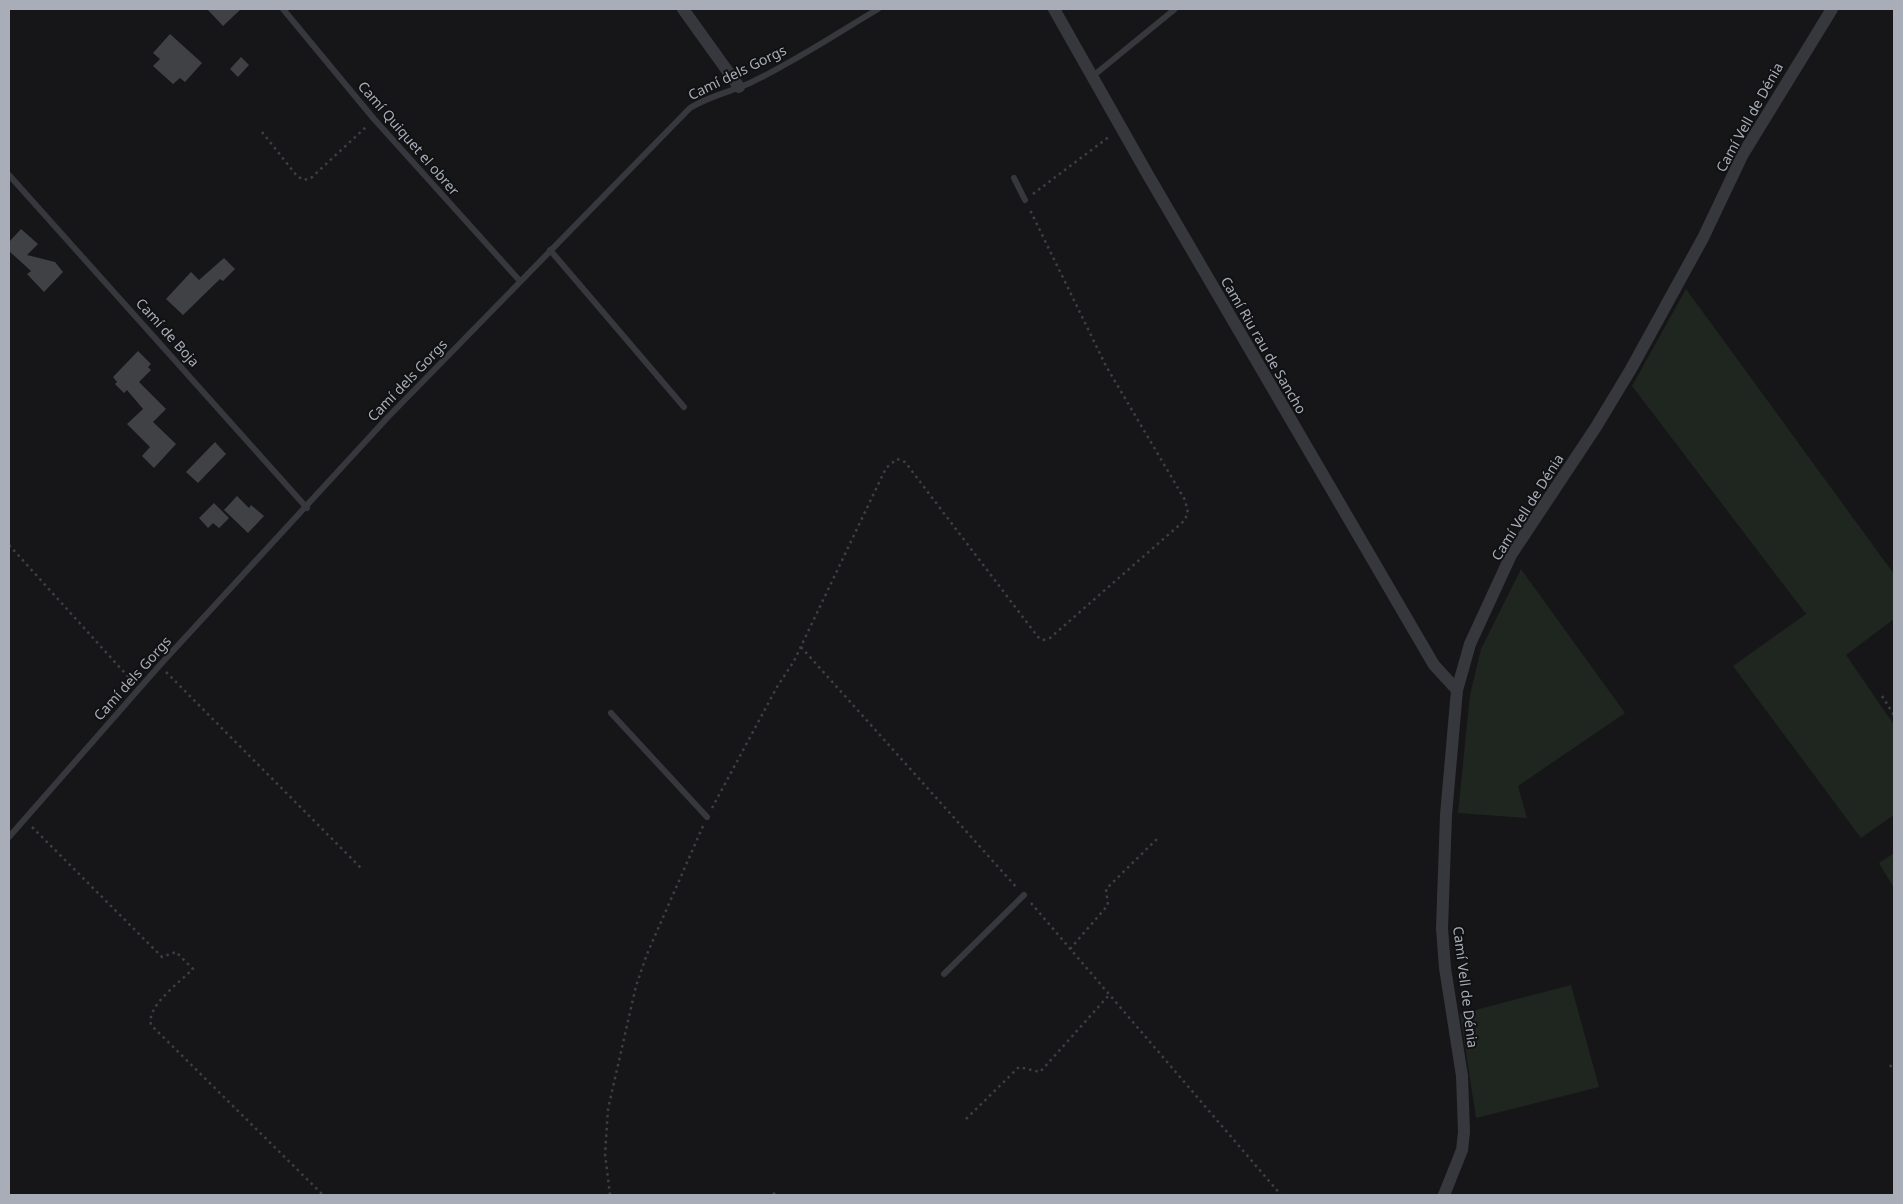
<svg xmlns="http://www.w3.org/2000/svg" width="1903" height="1204" font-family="'Noto Sans',sans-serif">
<rect width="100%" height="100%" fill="#161618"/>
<g fill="#1e261f">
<path d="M 1686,289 L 1894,574 L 1894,619 L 1846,655 L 1894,725 L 1894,815 L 1861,838 L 1733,666 L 1806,614 L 1632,386 Z"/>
<path d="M 1521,569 L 1625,713 L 1518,786 L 1527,818 L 1458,813 L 1470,695 L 1481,649 Z"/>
<path d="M 1894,853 L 1894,888 L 1879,863 Z"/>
<path d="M 1571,985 L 1599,1087 L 1476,1118 L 1460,1014 Z"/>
</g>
<g fill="#404145">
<path d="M 207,9 L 241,9 L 223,26 Z"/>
<path d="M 170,34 L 202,63 L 185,82 L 180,78 L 173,84 L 153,66 L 160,59 L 153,53 Z"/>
<path d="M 241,57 L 249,65 L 238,77 L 230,69 Z"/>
<path d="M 21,229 L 38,244 L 27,255 L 55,262 L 63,272 L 44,292 L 27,274 L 31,271 L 9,251 L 9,242 Z"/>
<path d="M 224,258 L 235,269 L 223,281 L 220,279 L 183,315 L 166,299 L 191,272 L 199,280 Z"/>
<path d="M 138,351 L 151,364 L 148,367 L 151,370 L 139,382 L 166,409 L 153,422 L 176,444 L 154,468 L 142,456 L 150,447 L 127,424 L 143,409 L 127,390 L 124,393 L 115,384 L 117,382 L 113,377 Z"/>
<path d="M 215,442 L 226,454 L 198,483 L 186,472 Z"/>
<path d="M 237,496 L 249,508 L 251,505 L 264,516 L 248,533 L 224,510 Z"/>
<path d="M 214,503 L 229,518 L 219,528 L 213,523 L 208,528 L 199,518 Z"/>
</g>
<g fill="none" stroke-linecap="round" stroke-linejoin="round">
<g stroke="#3d3f44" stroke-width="2.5" stroke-dasharray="2.5 4" stroke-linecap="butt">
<path d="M 262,132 L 297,176 L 304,180 L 311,178 L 366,127"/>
<path d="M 1033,194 L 1110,136"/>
<path d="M 9,545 L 132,681"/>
<path d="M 801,647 L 1017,888"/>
<path d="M 166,672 L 361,868"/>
<path d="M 1882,696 L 1894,715"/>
<path d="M 712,808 L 777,687 L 794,661 L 886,468 L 897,459 L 905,462 L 1038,637 L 1043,640 L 1050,638 L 1184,521 L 1188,513 L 1185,500 L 1106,366 L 1030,210"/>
<path d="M 32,827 L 162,957 L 176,952 L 193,969 C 180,982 146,1006 151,1025 L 323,1195"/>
<path d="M 1031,903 L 1281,1195"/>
<path d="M 1070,949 L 1108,905 L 1106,889 L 1157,839"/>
<path d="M 1890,1065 L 1894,1071"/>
<path d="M 966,1119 L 1019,1067 L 1040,1072 L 1110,994"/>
<path d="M 773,1193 L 776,1195"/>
<path d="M 610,1195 L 605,1154 L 608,1109 L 636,986 L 647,954 L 703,826"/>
</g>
<g stroke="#37383d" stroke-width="6">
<path d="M 283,9 L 374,119 L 520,281"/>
<path d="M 1093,76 L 1175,9"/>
<path d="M 9,175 L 307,508"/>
<path d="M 1014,178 L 1025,200"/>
<path d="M 550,250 L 684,407"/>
<path d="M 611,713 L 707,817"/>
<path d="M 9,837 L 159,666 L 388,417 L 690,108 C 709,96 730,92 750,83 C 794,62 836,34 878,9"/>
<path d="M 944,974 L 1024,895"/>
</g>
<g stroke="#37383d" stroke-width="12">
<path d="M 683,9 L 739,87"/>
<path d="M 1054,9 L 1148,175 L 1434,665 L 1457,690"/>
<path d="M 1444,1195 L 1462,1150 L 1464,1132 L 1462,1076 L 1445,968 L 1442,928 L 1446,815 L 1457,690 L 1470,644 L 1511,555 L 1596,427 L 1631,369 L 1703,238 L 1743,154 L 1832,9"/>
</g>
</g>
<g text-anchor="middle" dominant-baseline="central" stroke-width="4" stroke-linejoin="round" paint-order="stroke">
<g font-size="14" fill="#a8adb8" stroke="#111113">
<text transform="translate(737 72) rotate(-26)">Camí dels Gorgs</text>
<text transform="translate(1749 117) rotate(-61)">Camí Vell de Dénia</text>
<text transform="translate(409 138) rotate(49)">Camí Quiquet el obrer</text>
<text transform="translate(168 332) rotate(48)">Camí de Boja</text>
<text transform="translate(1264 345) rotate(60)">Camí Riu rau de Sancho</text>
<text transform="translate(407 380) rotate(-46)">Camí dels Gorgs</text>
<text transform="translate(1527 507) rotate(-58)">Camí Vell de Dénia</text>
<text transform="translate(132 678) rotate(-48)">Camí dels Gorgs</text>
<text transform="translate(1466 987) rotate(83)">Camí Vell de Dénia</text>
</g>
</g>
<rect width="1903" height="1204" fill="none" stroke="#a8adb8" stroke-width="20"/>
</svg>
